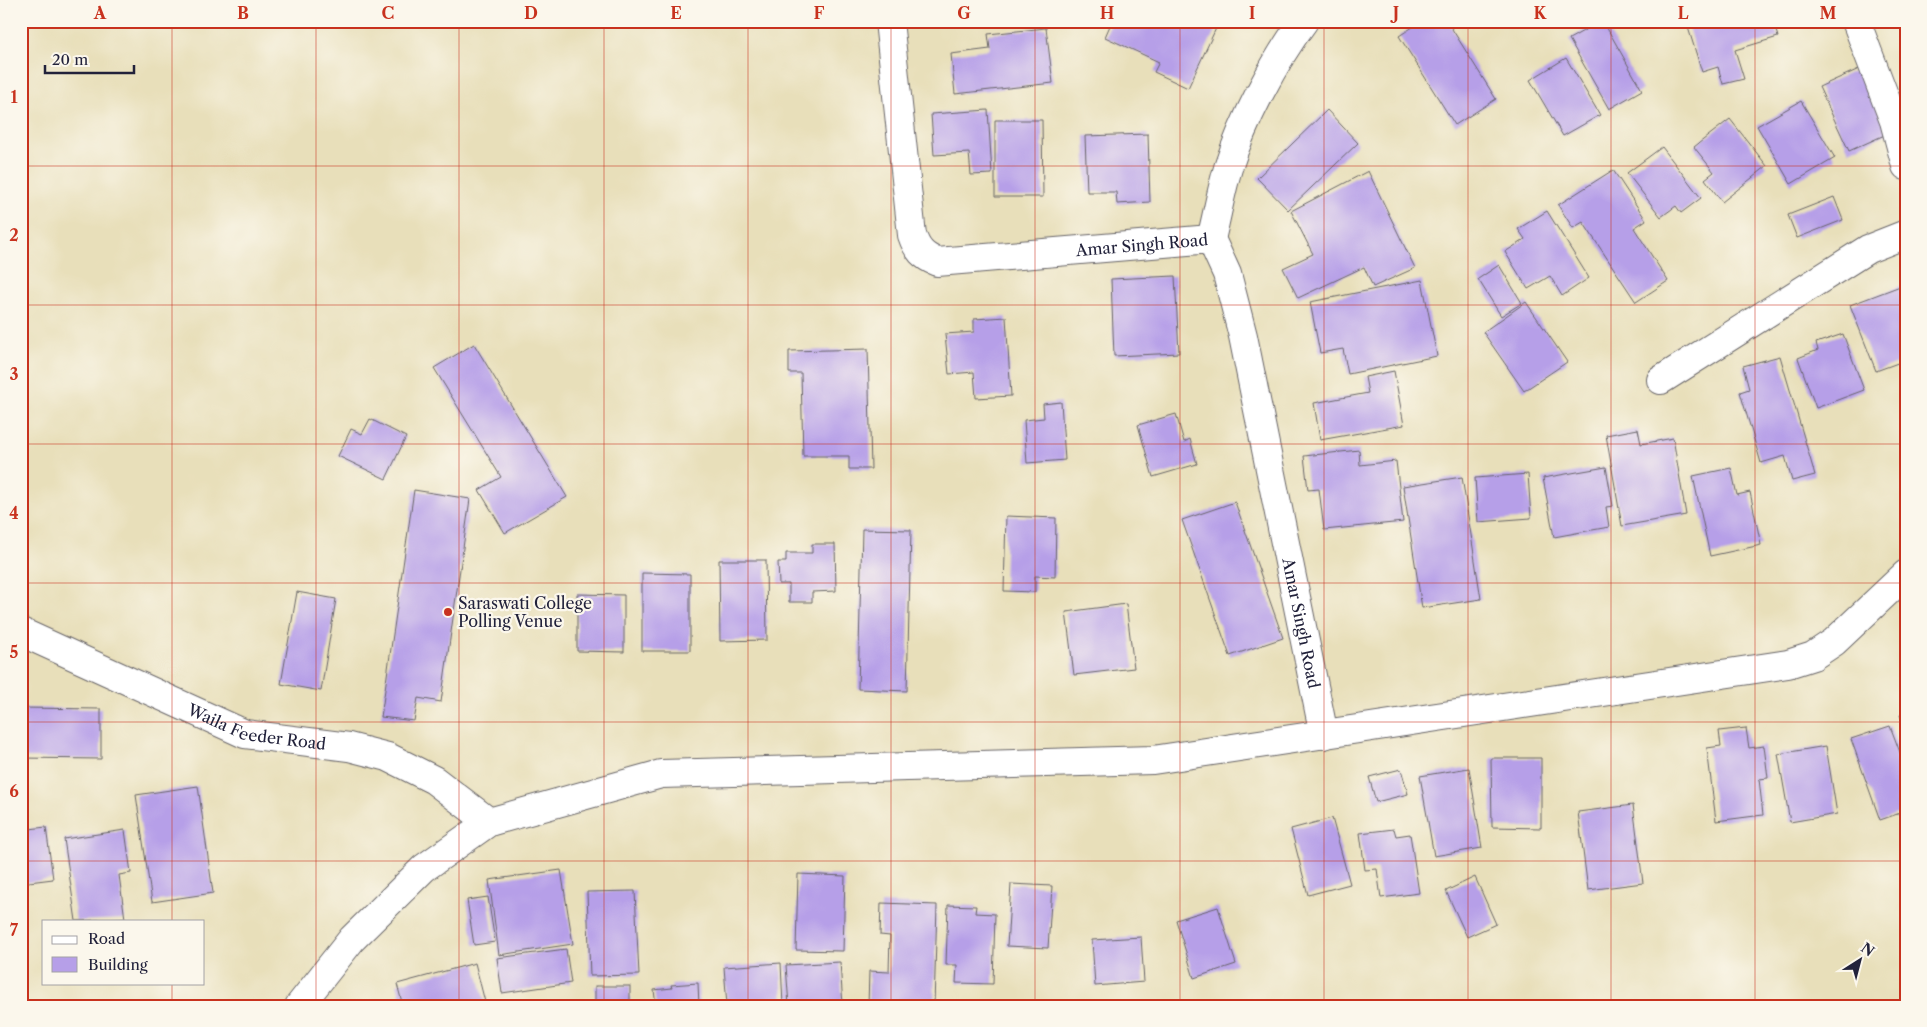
<svg xmlns="http://www.w3.org/2000/svg" width="1927" height="1027" font-family="'Libre Caslon Text',serif">
<rect width="100%" height="100%" fill="#fbf7ec"/>
<filter id="ink" filterUnits="userSpaceOnUse"><feTurbulence type="fractalNoise" baseFrequency=".02" numOctaves="2"/><feDisplacementMap in="SourceGraphic" scale="10" xChannelSelector="R" yChannelSelector="G"/><feConvolveMatrix kernelMatrix="1 2 1 2 8 2 1 2 1" color-interpolation-filters="sRGB"/></filter>
<filter id="wash" filterUnits="userSpaceOnUse"><feTurbulence type="fractalNoise" baseFrequency=".0096" numOctaves="4" result="noise"/><feDisplacementMap in="SourceGraphic" scale="20" xChannelSelector="R" yChannelSelector="G"/><feGaussianBlur stdDeviation="1.12" result="paint"/><feColorMatrix in="noise" values="0 0 0 0 0 0 0 0 0 0 0 0 0 0 0 0 0 1.4 0 .05"/><feComposite in="paint" operator="in"/></filter>
<g filter="url(#wash)">
<rect width="100%" height="100%" fill="#e8dfba"/>
<g id="blocks">
<g fill="#b69fe8">
<path d="M 1112,21 L 1213,21 L 1218,24 L 1188,88 L 1154,72 L 1159,62 L 1105,37 Z"/>
<path d="M 1252,21 L 1270,21 L 1267,28 Z"/>
<path d="M 1422,21 L 1447,21 L 1496,99 L 1455,125 L 1399,36 Z"/>
<path d="M 1601,21 L 1603,21 L 1642,90 L 1609,109 L 1569,39 Z"/>
<path d="M 1686,21 L 1773,21 L 1778,37 L 1735,50 L 1744,79 L 1723,84 L 1718,67 L 1702,72 Z"/>
<path d="M 1046,28 L 1053,83 L 955,94 L 951,54 L 990,49 L 988,34 Z"/>
<path d="M 1566,58 L 1600,115 L 1563,136 L 1530,80 Z"/>
<path d="M 1859,69 L 1889,133 L 1849,151 L 1819,87 Z"/>
<path d="M 1801,101 L 1835,158 L 1791,184 L 1757,126 Z"/>
<path d="M 988,110 L 992,174 L 971,175 L 969,153 L 934,155 L 931,114 Z"/>
<path d="M 1327,110 L 1358,143 L 1288,210 L 1257,178 Z"/>
<path d="M 1730,119 L 1767,166 L 1722,202 L 1705,179 L 1714,172 L 1694,147 Z"/>
<path d="M 995,120 L 1042,120 L 1043,197 L 995,197 Z"/>
<path d="M 1148,134 L 1150,202 L 1117,204 L 1116,192 L 1087,192 L 1085,136 Z"/>
<path d="M 1662,147 L 1701,198 L 1681,213 L 1676,206 L 1661,217 L 1627,173 Z"/>
<path d="M 1613,170 L 1646,220 L 1634,228 L 1668,281 L 1636,302 L 1583,222 L 1573,228 L 1558,205 Z"/>
<path d="M 1368,171 L 1415,268 L 1373,287 L 1364,267 L 1298,298 L 1283,268 L 1313,254 L 1291,211 Z"/>
<path d="M 1834,197 L 1843,220 L 1797,238 L 1788,215 Z"/>
<path d="M 1547,211 L 1589,278 L 1562,296 L 1550,276 L 1528,289 L 1505,252 L 1525,239 L 1518,229 Z"/>
<path d="M 1499,265 L 1522,303 L 1501,316 L 1478,279 Z"/>
<path d="M 1175,276 L 1179,353 L 1114,356 L 1111,279 Z"/>
<path d="M 1422,280 L 1437,356 L 1348,374 L 1343,349 L 1320,353 L 1310,302 Z"/>
<path d="M 1903,285 L 1906,292 L 1906,360 L 1876,371 L 1850,305 Z"/>
<path d="M 1526,302 L 1567,362 L 1524,391 L 1483,332 Z"/>
<path d="M 1006,317 L 1011,396 L 976,398 L 974,372 L 949,374 L 945,334 L 974,332 L 974,319 Z"/>
<path d="M 1843,334 L 1864,390 L 1816,408 L 1798,358 L 1818,350 L 1816,343 Z"/>
<path d="M 474,344 L 567,497 L 505,533 L 479,490 L 501,477 L 434,368 Z"/>
<path d="M 868,349 L 871,469 L 849,469 L 849,456 L 803,456 L 801,373 L 789,373 L 789,351 Z"/>
<path d="M 1780,356 L 1815,475 L 1792,481 L 1785,456 L 1761,463 L 1740,392 L 1749,389 L 1743,366 Z"/>
<path d="M 1394,371 L 1404,425 L 1320,440 L 1314,403 L 1368,393 L 1365,377 Z"/>
<path d="M 1061,402 L 1065,460 L 1027,463 L 1024,420 L 1044,418 L 1043,404 Z"/>
<path d="M 1176,414 L 1184,442 L 1190,439 L 1197,464 L 1153,477 L 1138,425 Z"/>
<path d="M 370,419 L 406,437 L 386,479 L 338,456 L 351,429 L 362,434 Z"/>
<path d="M 1638,429 L 1641,444 L 1673,438 L 1686,515 L 1622,526 L 1606,435 Z"/>
<path d="M 1359,450 L 1360,465 L 1396,461 L 1403,522 L 1324,530 L 1319,489 L 1308,490 L 1304,456 Z"/>
<path d="M 1606,467 L 1613,506 L 1606,507 L 1609,527 L 1554,537 L 1543,478 Z"/>
<path d="M 1731,468 L 1737,495 L 1750,492 L 1761,545 L 1710,556 L 1693,476 Z"/>
<path d="M 1528,474 L 1531,518 L 1478,522 L 1475,478 Z"/>
<path d="M 1462,477 L 1481,599 L 1422,608 L 1403,486 Z"/>
<path d="M 414,490 L 470,499 L 441,702 L 418,698 L 414,721 L 381,717 Z"/>
<path d="M 1235,502 L 1283,638 L 1230,656 L 1182,520 Z"/>
<path d="M 1006,516 L 1056,518 L 1055,577 L 1035,576 L 1035,592 L 1004,591 Z"/>
<path d="M 862,529 L 911,530 L 907,691 L 858,689 Z"/>
<path d="M 812,544 L 835,544 L 836,591 L 812,592 L 812,602 L 789,602 L 789,584 L 779,584 L 778,562 L 786,562 L 786,553 L 812,553 Z"/>
<path d="M 719,560 L 766,560 L 767,640 L 720,641 Z"/>
<path d="M 642,573 L 690,574 L 690,651 L 642,651 Z"/>
<path d="M 297,592 L 336,599 L 321,691 L 281,684 Z"/>
<path d="M 577,594 L 624,595 L 624,652 L 577,651 Z"/>
<path d="M 1126,604 L 1134,668 L 1074,675 L 1066,612 Z"/>
<path d="M 21,708 L 101,709 L 101,759 L 21,758 Z"/>
<path d="M 1906,713 L 1906,730 L 1900,715 Z"/>
<path d="M 1890,726 L 1906,768 L 1906,811 L 1880,820 L 1851,739 Z"/>
<path d="M 1746,728 L 1749,748 L 1764,746 L 1768,778 L 1759,779 L 1763,815 L 1716,821 L 1707,748 L 1721,746 L 1719,731 Z"/>
<path d="M 1826,746 L 1837,814 L 1790,822 L 1778,754 Z"/>
<path d="M 1491,758 L 1541,758 L 1541,828 L 1492,827 Z"/>
<path d="M 1469,768 L 1482,848 L 1434,856 L 1420,776 Z"/>
<path d="M 1401,769 L 1408,794 L 1376,802 L 1369,777 Z"/>
<path d="M 198,786 L 213,893 L 152,902 L 136,795 Z"/>
<path d="M 1633,805 L 1643,883 L 1588,890 L 1578,812 Z"/>
<path d="M 1332,818 L 1350,884 L 1308,895 L 1291,829 Z"/>
<path d="M 46,827 L 53,879 L 21,883 L 21,830 Z"/>
<path d="M 1394,829 L 1396,836 L 1410,834 L 1419,893 L 1381,898 L 1377,869 L 1365,870 L 1360,833 Z"/>
<path d="M 125,830 L 131,873 L 119,875 L 125,919 L 76,921 L 64,839 Z"/>
<path d="M 561,870 L 573,944 L 499,955 L 489,880 Z"/>
<path d="M 798,874 L 845,876 L 843,951 L 796,950 Z"/>
<path d="M 1475,877 L 1496,924 L 1467,937 L 1446,891 Z"/>
<path d="M 1011,884 L 1052,886 L 1048,948 L 1007,946 Z"/>
<path d="M 635,891 L 639,975 L 590,976 L 587,892 Z"/>
<path d="M 488,897 L 495,942 L 474,945 L 467,900 Z"/>
<path d="M 881,903 L 937,905 L 934,1006 L 868,1006 L 869,971 L 889,972 L 890,936 L 880,935 Z"/>
<path d="M 948,905 L 976,906 L 975,913 L 995,914 L 993,984 L 956,983 L 957,965 L 946,965 Z"/>
<path d="M 1218,907 L 1236,964 L 1194,978 L 1176,920 Z"/>
<path d="M 1141,937 L 1144,982 L 1095,986 L 1092,940 Z"/>
<path d="M 566,949 L 571,983 L 502,993 L 497,958 Z"/>
<path d="M 840,962 L 843,1006 L 789,1006 L 786,965 Z"/>
<path d="M 475,963 L 486,1006 L 403,1006 L 397,984 Z"/>
<path d="M 781,963 L 783,1006 L 727,1006 L 724,967 Z"/>
<path d="M 698,983 L 699,1006 L 656,1006 L 654,990 L 672,988 L 671,985 Z"/>
<rect x="595" y="986" width="35" height="20"/>
</g>
</g>
</g>
<g filter="url(#ink)">
<use href="#blocks" fill-opacity="0" stroke="#676467" stroke-width="1"/>
<g fill="none" stroke-linecap="round" stroke-linejoin="round">
<defs>
<g id="minor">
<path id="s1" d="M 889,21 L 912,235 C 917,250 923,256 937,262 L 1211,239 L 1227,274 L 1243,336 L 1324,735"/>
<path d="M 1856,21 L 1894,121 L 1906,166"/>
<path d="M 1211,239 C 1217,216 1221,191 1228,168 C 1243,121 1274,61 1304,21"/>
<path d="M 1661,380 L 1868,249 L 1906,234"/>
<path id="s2" d="M 21,632 L 245,734 L 349,747 L 388,757 L 434,780 L 489,822"/>
<path d="M 299,1006 L 352,939 L 424,868 L 489,822 L 661,774 L 1153,760 L 1788,664 L 1813,656 L 1834,642 L 1906,574"/>
</g>
</defs>
<use href="#minor" stroke="#676467" stroke-width="30"/>
<use href="#minor" stroke="#fff" stroke-width="28"/>
</g>
</g>
<path fill="none" stroke="#c8321e" stroke-width="1" stroke-opacity="0.55" d="M 172,21 L 172,921M 316,21 L 316,1006M 459,21 L 459,1006M 604,21 L 604,1006M 748,21 L 748,1006M 891,21 L 891,1006M 1035,21 L 1035,1006M 1180,21 L 1180,1006M 1324,21 L 1324,1006M 1468,21 L 1468,1006M 1611,21 L 1611,1006M 1755,21 L 1755,1006M 21,166 L 1906,166M 21,305 L 1906,305M 21,444 L 1906,444M 21,583 L 1906,583M 21,722 L 1906,722M 21,861 L 1906,861M 172,983 L 172,1006"/>
<circle fill="#c8321e" stroke="#fbf7ec" stroke-width="2" cx="448" cy="612" r="5"/>
<g text-anchor="middle" dominant-baseline="central" stroke-width="4.5" stroke-linejoin="round" paint-order="stroke">
<g font-size="16" fill="#22223b" stroke="#fbf7ec">
<text stroke="none"><textPath href="#s1" startOffset="459">Amar Singh Road</textPath></text>
<text stroke="none"><textPath href="#s1" startOffset="924">Amar Singh Road</textPath></text>
<text stroke="none"><textPath href="#s2" startOffset="256">Waila Feeder Road</textPath></text>
</g>
<g font-size="16" fill="#22223b" stroke="#fbf7ec" text-anchor="start">
<text x="458" y="603">Saraswati College<tspan x="458" dy="18">Polling Venue</tspan></text>
</g>
</g>
<rect width="1927" height="1027" fill="none" stroke="#fbf7ec" stroke-width="55"/>
<rect x="42" y="920" width="162" height="65" fill="#fbf7ec" stroke="#a4a2a5"/>
<rect x="52" y="936" width="25" height="8" fill="#ffffff" stroke="#a4a2a5"/>
<text x="88" y="944" font-size="15" fill="#22223b">Road</text>
<rect x="52" y="957" width="25" height="15" fill="#b69fe8" stroke="#a4a2a5"/>
<text x="88" y="970" font-size="15" fill="#22223b">Building</text>
<g transform="translate(1860 960) rotate(36)" stroke="#fbf7ec" stroke-width="4" paint-order="stroke">
<path d="M0-4L9 19L0 12L-9 19Z" fill="#22223b"/>
<text y="-8" font-size="14" font-weight="bold" text-anchor="middle" fill="#22223b">N</text>
</g>
<path d="M45 65v8h89v-8" fill="none" stroke="#22223b" stroke-width="2.5"/>
<text x="52" y="65" font-size="15" fill="#22223b" stroke="#fbf7ec" stroke-width="4" paint-order="stroke">20 m</text>
<rect x="28" y="28" width="1872" height="972" fill="none" stroke="#c8321e" stroke-width="2"/>
<g font-size="16" text-anchor="middle" font-weight="bold" fill="#c8321e">
<text x="100" y="19">A</text>
<text x="243" y="19">B</text>
<text x="388" y="19">C</text>
<text x="531" y="19">D</text>
<text x="676" y="19">E</text>
<text x="819" y="19">F</text>
<text x="964" y="19">G</text>
<text x="1107" y="19">H</text>
<text x="1252" y="19">I</text>
<text x="1396" y="19">J</text>
<text x="1540" y="19">K</text>
<text x="1683" y="19">L</text>
<text x="1828" y="19">M</text>
<text x="14" y="103">1</text>
<text x="14" y="241">2</text>
<text x="14" y="380">3</text>
<text x="14" y="519">4</text>
<text x="14" y="658">5</text>
<text x="14" y="797">6</text>
<text x="14" y="936">7</text>
</g>
</svg>
